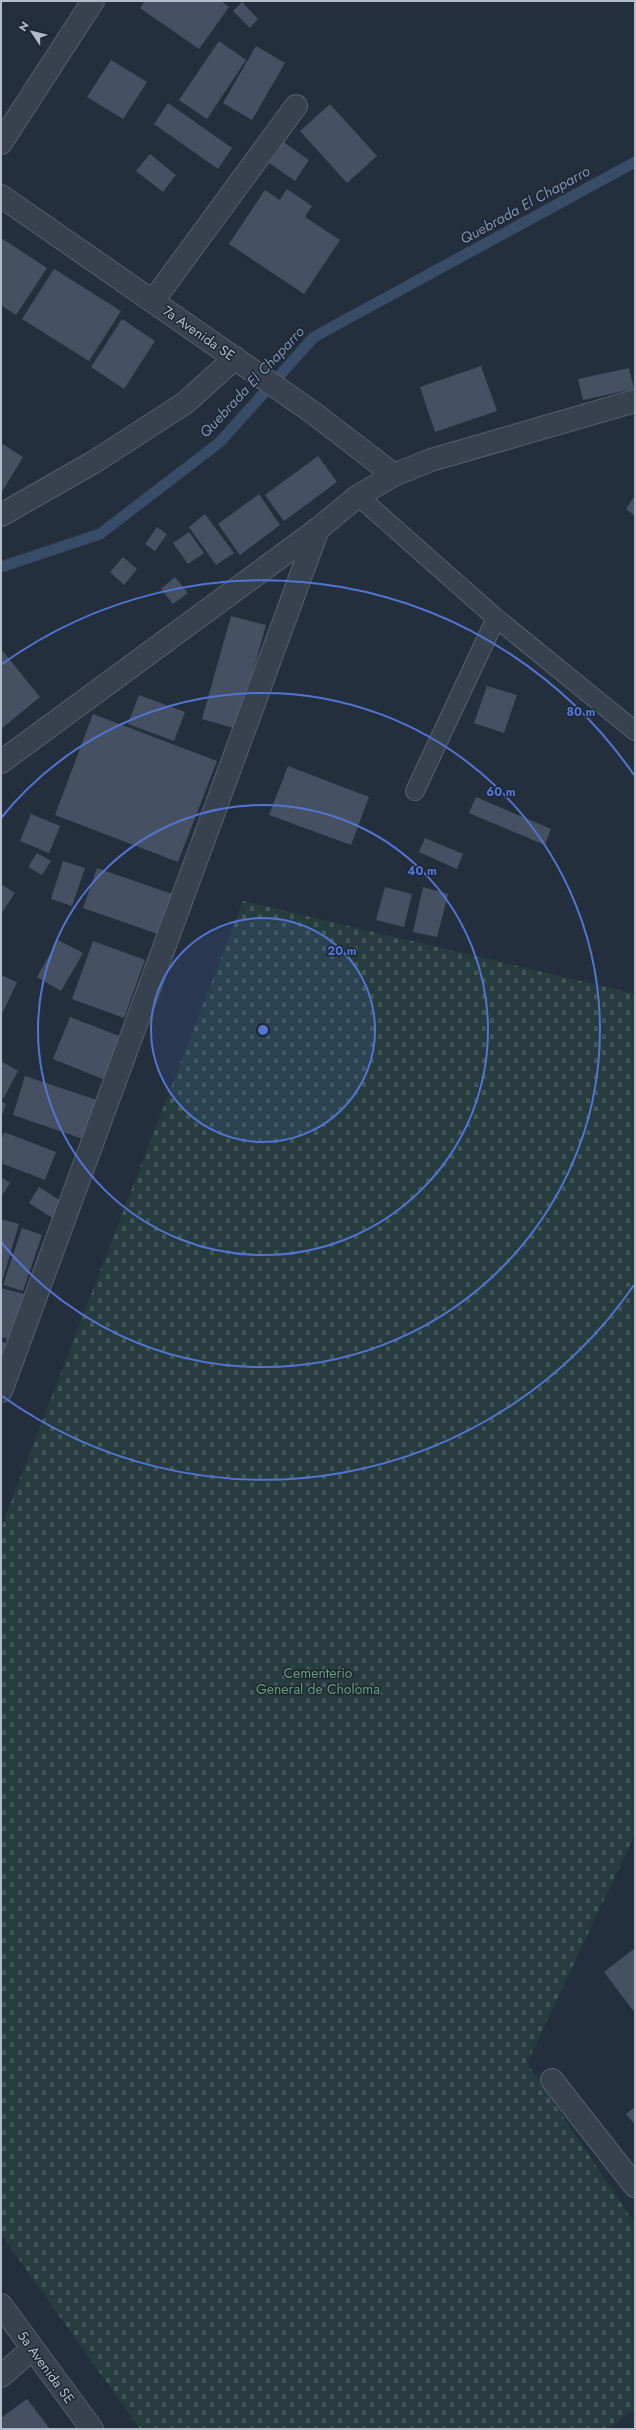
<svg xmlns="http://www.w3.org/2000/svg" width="636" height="2430" font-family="Jost,sans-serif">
<defs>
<pattern id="cemetery-stones" width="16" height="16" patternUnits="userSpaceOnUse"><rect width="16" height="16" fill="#263c3f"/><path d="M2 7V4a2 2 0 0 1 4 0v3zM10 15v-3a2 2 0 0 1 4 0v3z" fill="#435659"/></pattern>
</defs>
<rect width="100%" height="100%" fill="#242f3e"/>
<path fill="url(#cemetery-stones)" d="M 243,901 L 635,994 L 635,1834 L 527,2063 L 635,2224 L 635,2410 L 606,2429 L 140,2429 L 1,2234 L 1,1528 Z"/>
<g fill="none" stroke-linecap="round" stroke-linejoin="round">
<path stroke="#394c67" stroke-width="11" d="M 1,567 L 100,534 L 220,442 L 314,337 L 635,162"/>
</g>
<g fill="#455162">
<path d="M 145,1 L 221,1 L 229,7 L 199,49 L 140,8 Z"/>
<path d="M 242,2 L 258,19 L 250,28 L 233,11 Z"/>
<path d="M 219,41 L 246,60 L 207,119 L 179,100 Z"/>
<path d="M 256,46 L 285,63 L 252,120 L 223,103 Z"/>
<path d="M 111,60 L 147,82 L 123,119 L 87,97 Z"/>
<path d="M 168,103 L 232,148 L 218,169 L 154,124 Z"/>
<path d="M 330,104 L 377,156 L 347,183 L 300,131 Z"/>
<path d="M 282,141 L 309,160 L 295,181 L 268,162 Z"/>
<path d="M 150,154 L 176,175 L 163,192 L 136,171 Z"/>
<path d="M 287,189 L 312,206 L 305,217 L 340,240 L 304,294 L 229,244 L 265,190 L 280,200 Z"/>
<path d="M 1,238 L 47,268 L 16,315 L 1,305 Z"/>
<path d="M 54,269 L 121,311 L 89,361 L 22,319 Z"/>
<path d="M 122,319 L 155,341 L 124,389 L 91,367 Z"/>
<path d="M 481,366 L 497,411 L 435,432 L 420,387 Z"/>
<path d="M 629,368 L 634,389 L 583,400 L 578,379 Z"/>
<path d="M 1,443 L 23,457 L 1,493 Z"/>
<path d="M 318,456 L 337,482 L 284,521 L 265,495 Z"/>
<path d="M 259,494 L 280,525 L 240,555 L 218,524 Z"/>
<path d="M 635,495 L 635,516 L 626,509 Z"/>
<path d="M 205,514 L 234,553 L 216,565 L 189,527 Z"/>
<path d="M 157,527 L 167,534 L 155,551 L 145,544 Z"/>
<path d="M 189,532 L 204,553 L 188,564 L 173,543 Z"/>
<path d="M 123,557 L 137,569 L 124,585 L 110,572 Z"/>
<path d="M 175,577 L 188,593 L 173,604 L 161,589 Z"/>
<path d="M 231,616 L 266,625 L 237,729 L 202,719 Z"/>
<path d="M 1,649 L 40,697 L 1,729 Z"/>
<path d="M 487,686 L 517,695 L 504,733 L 474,723 Z"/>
<path d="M 139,695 L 185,712 L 174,741 L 128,724 Z"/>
<path d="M 93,714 L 217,761 L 178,862 L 55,815 Z"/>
<path d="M 288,766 L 369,797 L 351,845 L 269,815 Z"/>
<path d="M 476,797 L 551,829 L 545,845 L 469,813 Z"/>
<path d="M 31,814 L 60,826 L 49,853 L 20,841 Z"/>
<path d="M 425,838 L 463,854 L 457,869 L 419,852 Z"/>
<path d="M 37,853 L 51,861 L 42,875 L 28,867 Z"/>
<path d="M 63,861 L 85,868 L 72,906 L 51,899 Z"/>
<path d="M 97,868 L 172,894 L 158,934 L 83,908 Z"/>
<path d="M 1,884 L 15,893 L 1,914 Z"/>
<path d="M 385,887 L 412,894 L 404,927 L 376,920 Z"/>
<path d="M 423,887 L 448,894 L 437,937 L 413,932 Z"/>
<path d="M 58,940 L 83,953 L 61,991 L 37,977 Z"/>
<path d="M 93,941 L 145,960 L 124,1018 L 72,999 Z"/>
<path d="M 1,975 L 17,982 L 1,1016 Z"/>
<path d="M 70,1017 L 127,1039 L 110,1082 L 53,1059 Z"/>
<path d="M 1,1061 L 18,1071 L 3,1099 L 1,1097 Z"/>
<path d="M 25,1076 L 97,1100 L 83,1139 L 13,1115 Z"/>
<path d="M 1,1101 L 6,1104 L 1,1118 Z"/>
<path d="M 4,1132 L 56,1152 L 45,1180 L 1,1163 L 1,1141 Z"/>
<path d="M 1,1177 L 10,1183 L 1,1197 Z"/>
<path d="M 39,1187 L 67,1205 L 57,1221 L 29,1203 Z"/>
<path d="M 1,1219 L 19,1224 L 1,1285 Z"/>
<path d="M 22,1228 L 42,1235 L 23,1291 L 3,1285 Z"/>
<path d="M 1,1288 L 28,1295 L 16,1341 L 1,1337 Z"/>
<path d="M 1,1341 L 15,1347 L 1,1379 Z"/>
<path d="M 635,1948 L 635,2013 L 604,1972 Z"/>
<path d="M 635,2107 L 635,2125 L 626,2114 Z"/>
<path d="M 27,2399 L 50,2429 L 1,2429 L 1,2418 Z"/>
</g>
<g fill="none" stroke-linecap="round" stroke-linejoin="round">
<defs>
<g id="lane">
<path d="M 358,496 L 496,618 L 635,731"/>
<path d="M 415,791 L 496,618"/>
</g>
<g id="street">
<path d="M 1,143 L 93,1"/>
<path d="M 1,196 L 312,412 L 394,475"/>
<path d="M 153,301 L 296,106"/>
<path d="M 1,515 L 94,462 L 185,403 L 235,358"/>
<path d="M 1,762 L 318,529 L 358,496 L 394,475 L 431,460 L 635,401"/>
<path d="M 1,1391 L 318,529"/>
<path d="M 552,2080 L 635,2186"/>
<path d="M 1,2305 L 92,2429"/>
<path d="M 1,2376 L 32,2349"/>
</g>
</defs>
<use href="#lane" stroke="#565f6c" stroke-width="20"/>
<use href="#street" stroke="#565f6c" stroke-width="24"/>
<use href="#lane" stroke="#38414e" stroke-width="18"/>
<use href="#street" stroke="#38414e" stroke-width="22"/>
</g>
<circle cx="263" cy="1030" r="112" fill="#5274d3" fill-opacity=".12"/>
<g fill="none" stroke="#5274d3" stroke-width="2">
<circle cx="263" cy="1030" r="112"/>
<circle cx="263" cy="1030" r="225"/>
<path d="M1 818A337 337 0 1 1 1 1242"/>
<path d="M634 1285A450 450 0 0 1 2 1396M2 664A450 450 0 0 1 634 775"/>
</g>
<g text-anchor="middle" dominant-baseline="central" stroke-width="3" stroke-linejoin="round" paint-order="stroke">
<g font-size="14" fill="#b4bcc9" stroke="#1d2633">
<text transform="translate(199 333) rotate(35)">7a Avenida SE</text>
<text transform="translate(46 2367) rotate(54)">5a Avenida SE</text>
</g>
<g font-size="14" fill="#6b9a76" stroke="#1d2633">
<text x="318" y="1673">Cementerio<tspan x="318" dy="16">General de Choloma</tspan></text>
</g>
<g font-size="15" font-style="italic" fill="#7c92b1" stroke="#1d2633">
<text transform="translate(525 205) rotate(-29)">Quebrada El Chaparro</text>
<text transform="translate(252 382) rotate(-47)">Quebrada El Chaparro</text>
</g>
</g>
<circle cx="263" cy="1030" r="6" fill="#5274d3" stroke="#1d2633" stroke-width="2"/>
<g font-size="12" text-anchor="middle" font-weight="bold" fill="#5274d3" stroke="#1d2633" stroke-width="3" stroke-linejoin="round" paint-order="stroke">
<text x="581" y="716">80 m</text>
<text x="501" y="796">60 m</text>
<text x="422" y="875">40 m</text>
<text x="342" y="955">20 m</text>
</g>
<rect width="636" height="2430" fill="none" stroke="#b4bcc9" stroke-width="4"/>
<g transform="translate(32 32) rotate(305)" stroke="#1d2633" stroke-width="3" paint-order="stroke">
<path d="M0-3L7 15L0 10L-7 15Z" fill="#b4bcc9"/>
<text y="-6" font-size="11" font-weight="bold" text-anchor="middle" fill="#b4bcc9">N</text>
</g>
</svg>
